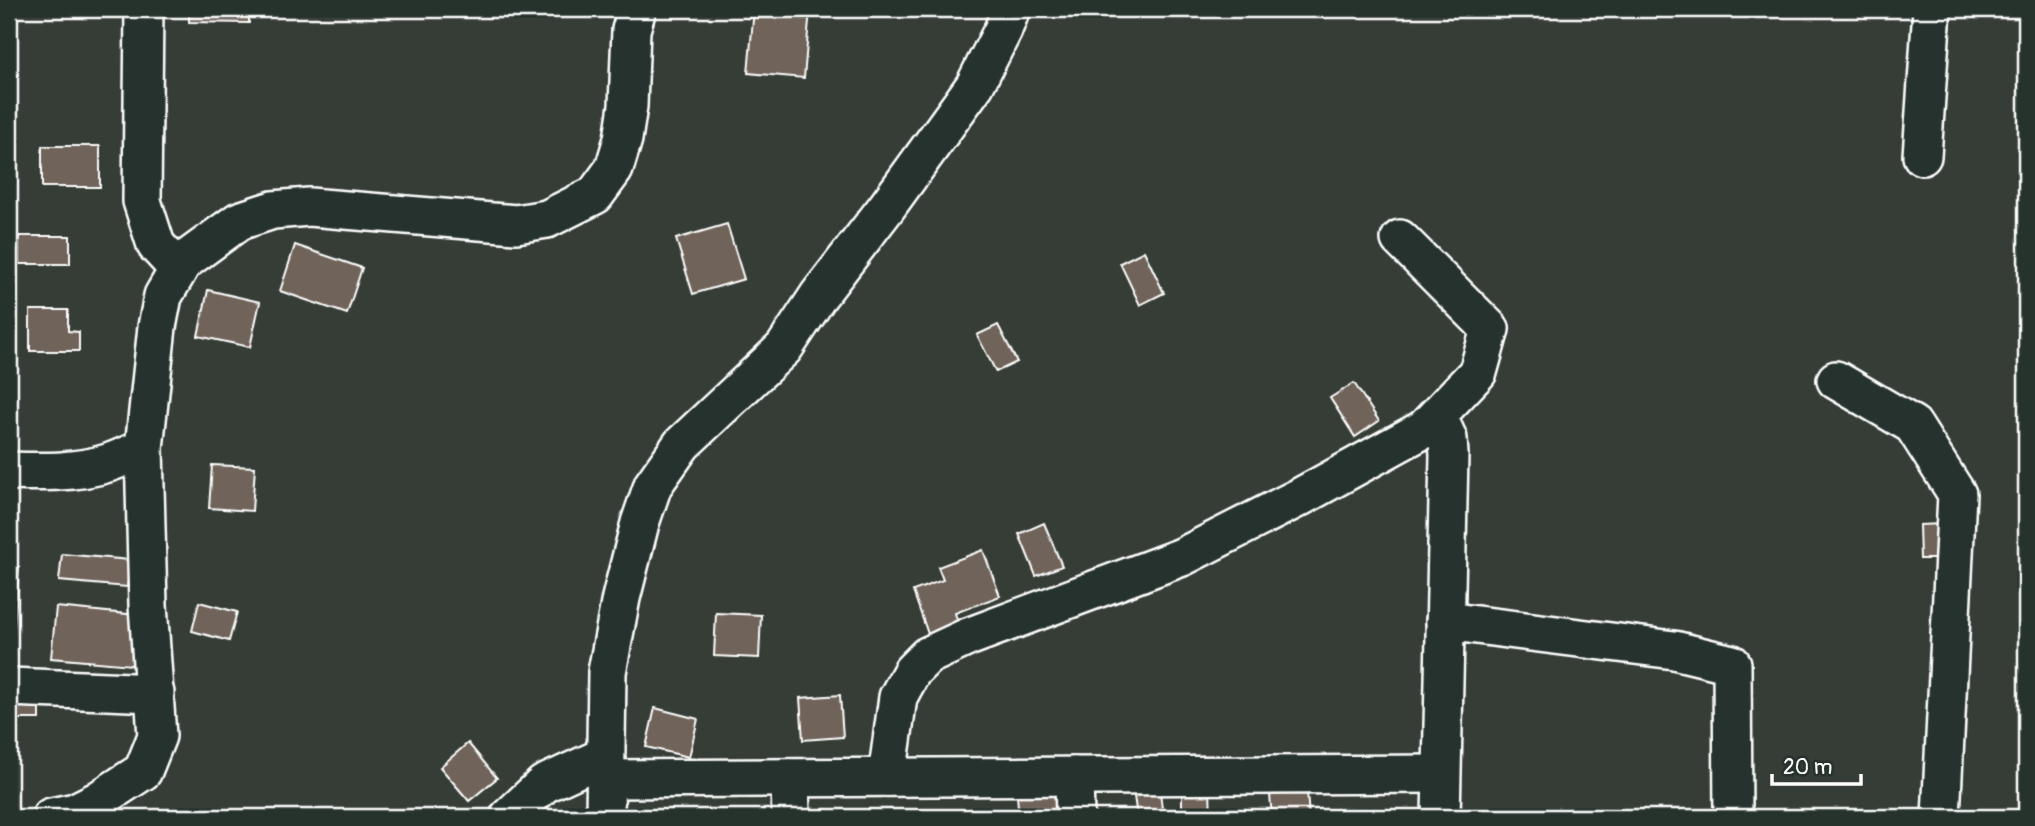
<svg xmlns="http://www.w3.org/2000/svg" width="2035" height="826" font-family="Pangolin,sans-serif">
<rect width="100%" height="100%" fill="#353d36"/>
<filter id="ink" filterUnits="userSpaceOnUse"><feTurbulence type="fractalNoise" baseFrequency=".0143" numOctaves="2"/><feDisplacementMap in="SourceGraphic" scale="14" xChannelSelector="R" yChannelSelector="G"/><feConvolveMatrix kernelMatrix="1 2 1 2 8 2 1 2 1" color-interpolation-filters="sRGB"/></filter>
<g filter="url(#ink)">
<g fill="#70645a" stroke="#fff" stroke-width="2">
<path d="M 189,9 L 249,9 L 249,23 L 189,22 Z"/>
<path d="M 754,9 L 810,9 L 804,78 L 748,73 Z"/>
<rect x="42" y="146" width="58" height="41"/>
<path d="M 727,224 L 744,279 L 693,294 L 676,239 Z"/>
<rect x="19" y="236" width="51" height="28"/>
<path d="M 295,245 L 362,268 L 347,314 L 280,291 Z"/>
<path d="M 1144,251 L 1164,293 L 1140,305 L 1120,263 Z"/>
<path d="M 208,290 L 260,302 L 250,347 L 198,336 Z"/>
<path d="M 30,310 L 68,310 L 68,331 L 79,332 L 79,351 L 30,351 Z"/>
<path d="M 998,325 L 1017,362 L 996,372 L 977,335 Z"/>
<path d="M 1354,383 L 1379,421 L 1355,437 L 1330,398 Z"/>
<path d="M 212,465 L 255,467 L 252,511 L 209,508 Z"/>
<path d="M 1044,523 L 1062,566 L 1036,576 L 1019,534 Z"/>
<path d="M 1943,524 L 1943,559 L 1920,559 L 1919,525 Z"/>
<path d="M 983,550 L 1000,596 L 955,613 L 958,623 L 928,634 L 913,591 L 943,580 L 938,567 Z"/>
<path d="M 62,554 L 130,560 L 127,587 L 59,581 Z"/>
<path d="M 9,566 L 19,567 L 13,640 L 9,640 Z"/>
<path d="M 199,602 L 237,612 L 229,641 L 192,631 Z"/>
<path d="M 56,607 L 137,615 L 132,665 L 51,658 Z"/>
<path d="M 716,613 L 761,615 L 759,658 L 714,656 Z"/>
<rect x="9" y="692" width="30" height="27"/>
<path d="M 840,695 L 843,737 L 803,740 L 800,698 Z"/>
<path d="M 655,708 L 698,719 L 689,757 L 646,747 Z"/>
<path d="M 468,743 L 497,778 L 469,801 L 440,767 Z"/>
<path d="M 1182,789 L 1210,789 L 1211,817 L 1182,817 Z"/>
<path d="M 1055,792 L 1057,817 L 1019,817 L 1017,796 Z"/>
<path d="M 1160,792 L 1163,817 L 1137,817 L 1134,796 Z"/>
<path d="M 1307,792 L 1309,817 L 1272,817 L 1270,795 Z"/>
</g>
<g fill="none" stroke-linecap="round" stroke-linejoin="round">
<defs>
<g id="minor">
<path d="M 144,9 L 142,201 L 156,245 L 169,259 L 183,262"/>
<path d="M 1922,156 L 1932,9"/>
<path d="M 1400,239 L 1490,329 L 1478,372 L 1424,429"/>
<path d="M 1836,380 L 1913,425 L 1957,494 L 1941,817"/>
<path d="M 9,471 C 42,472 76,473 108,463 C 120,459 132,453 144,448"/>
<path d="M 1445,621 L 1674,650 L 1732,664 L 1733,817"/>
<path d="M 9,687 L 155,693"/>
<path d="M 1074,776 L 1075,817"/>
<path d="M 887,777 L 898,697 L 912,671 L 927,656 L 968,637 L 1182,557 L 1300,497 L 1424,429 L 1443,428 L 1448,439 L 1449,455 L 1441,817"/>
<path d="M 790,778 L 791,817"/>
<path d="M 605,779 L 1441,774"/>
<path d="M 51,817 L 75,812 L 97,801 L 143,771 L 157,736 L 148,605 L 144,448 L 157,327 L 163,296 L 183,262 L 239,221 L 273,210 L 309,207 L 516,224 L 547,219 L 595,195 L 614,169 L 623,139 L 628,106 L 631,30 L 637,9"/>
<path d="M 509,817 L 544,784 L 605,756"/>
<path d="M 605,817 L 607,672 L 621,598 L 640,523 L 653,485 L 682,444 L 784,348 L 819,295 L 886,208 L 975,85 L 1003,30 L 1011,9"/>
</g>
</defs>
<use href="#minor" stroke="#fff" stroke-width="42"/>
<use href="#minor" stroke="#26332d" stroke-width="37"/>
</g>
</g>
<rect width="2035" height="826" fill="none" stroke="#26332d" stroke-width="35"/>
<rect x="18" y="18" width="2000" height="791" fill="none" stroke="#fff" stroke-width="2.5" filter="url(#ink)"/>
<path d="M1772 774v10h89v-10" fill="none" stroke="#ffffff" stroke-width="3.5"/>
<text x="1783" y="774" font-size="21" fill="#ffffff" stroke="#26332d" stroke-width="5" paint-order="stroke">20 m</text>
</svg>
